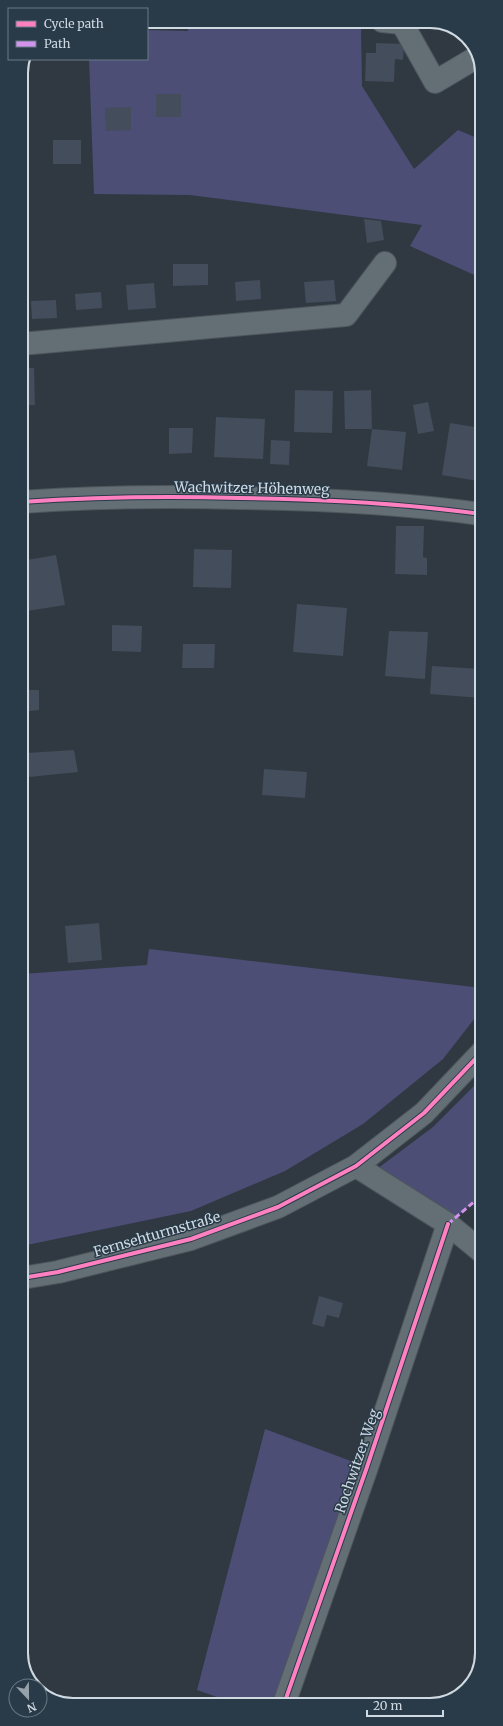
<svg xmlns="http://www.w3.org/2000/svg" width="503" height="1726" font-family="Merriweather,serif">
<rect width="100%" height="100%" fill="#303941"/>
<g fill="#4c4e76">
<path d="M 188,21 L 275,21 L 361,28 L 362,86 L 414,169 L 458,130 L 477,138 L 481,146 L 481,278 L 410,246 L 422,225 L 190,195 L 94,194 L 89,59 L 147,59 L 147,30 L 188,31 Z"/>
<path d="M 149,949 L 482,988 L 482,1009 L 443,1059 L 363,1124 L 285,1171 L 191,1211 L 22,1246 L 22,974 L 147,965 Z"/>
<path d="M 482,1078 L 482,1195 L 448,1224 L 377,1169 L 433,1127 Z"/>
<path d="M 265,1429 L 367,1467 L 284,1704 L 237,1704 L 197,1690 Z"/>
</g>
<g fill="#434d5b">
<path d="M 376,43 L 404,44 L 403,60 L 395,59 L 394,82 L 365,81 L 366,53 L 376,53 Z"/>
<rect x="156" y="94" width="25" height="23"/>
<path d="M 131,107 L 131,130 L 106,131 L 105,108 Z"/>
<rect x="53" y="140" width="28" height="24"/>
<path d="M 364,219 L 381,221 L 384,240 L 367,243 Z"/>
<path d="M 173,264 L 208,264 L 208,285 L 173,286 Z"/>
<path d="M 260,280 L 261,299 L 236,301 L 235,282 Z"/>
<path d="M 334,280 L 336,301 L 306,303 L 304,282 Z"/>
<path d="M 154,283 L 156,308 L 128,310 L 126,285 Z"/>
<path d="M 101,292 L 102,308 L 76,310 L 75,294 Z"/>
<path d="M 56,300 L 57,318 L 32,319 L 31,301 Z"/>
<path d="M 21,368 L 34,368 L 35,405 L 21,405 Z"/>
<path d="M 295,390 L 333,391 L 332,433 L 294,432 Z"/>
<path d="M 371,390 L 372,429 L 406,432 L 402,470 L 367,466 L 372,429 L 345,429 L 344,391 Z"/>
<path d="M 428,402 L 434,431 L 418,434 L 413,405 Z"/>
<path d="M 216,417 L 265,419 L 263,459 L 214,457 Z"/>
<path d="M 450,423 L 481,428 L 481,460 L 478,481 L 442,475 Z"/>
<path d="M 169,428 L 193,428 L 192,453 L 169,454 Z"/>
<path d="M 271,440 L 290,441 L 289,465 L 270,464 Z"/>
<path d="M 396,526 L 424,526 L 423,557 L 427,558 L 427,575 L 395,574 Z"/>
<path d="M 194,549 L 232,550 L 231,588 L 193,587 Z"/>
<path d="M 56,555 L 65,605 L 21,612 L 21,561 Z"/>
<path d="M 297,604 L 347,608 L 343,656 L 293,652 Z"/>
<path d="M 112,625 L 142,626 L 141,652 L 112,651 Z"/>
<path d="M 389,631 L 428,632 L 425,679 L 385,676 Z"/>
<path d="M 183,644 L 215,644 L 214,668 L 182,668 Z"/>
<path d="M 432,666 L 481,669 L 481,698 L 430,694 Z"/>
<path d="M 21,690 L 39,690 L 39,710 L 21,712 Z"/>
<path d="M 74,750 L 78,772 L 29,777 L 27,753 Z"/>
<path d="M 264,769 L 307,772 L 305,798 L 262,795 Z"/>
<path d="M 99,923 L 102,960 L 68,963 L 65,926 Z"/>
<path d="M 319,1296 L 343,1303 L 339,1318 L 327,1315 L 324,1327 L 312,1324 Z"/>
</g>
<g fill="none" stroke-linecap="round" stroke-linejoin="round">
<defs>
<g id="minor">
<path d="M 382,21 L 402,23 L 435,82 L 472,60"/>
<path d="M 21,344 L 346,315 L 385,263"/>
<path d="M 21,502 C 94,497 167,496 239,498 C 321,499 401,503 481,514"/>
<path d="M 356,1166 L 448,1224 L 482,1252"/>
<path d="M 22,1278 L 58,1272 L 191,1239 L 278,1207 L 356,1166 L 424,1113 L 482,1052"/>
<path d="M 284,1704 L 367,1467 L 448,1224"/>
</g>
</defs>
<use href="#minor" stroke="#4e565c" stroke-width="24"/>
<use href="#minor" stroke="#636f75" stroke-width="22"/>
<path stroke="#d193ec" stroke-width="3" stroke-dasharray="6 3" stroke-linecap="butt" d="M 448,1224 L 482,1195"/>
<defs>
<g id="cycleway">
<path d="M 21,502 C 94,497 167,496 239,498 C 321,499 401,503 481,514"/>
<path d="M 22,1278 L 58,1272 L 191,1239 L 278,1207 L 356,1166 L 424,1113 L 482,1052"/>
<path d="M 284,1704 L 367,1467 L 448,1224"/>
</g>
</defs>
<use href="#cycleway" stroke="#293a48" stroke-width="6"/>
<use href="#cycleway" stroke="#ff80c0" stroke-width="4"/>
</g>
<g text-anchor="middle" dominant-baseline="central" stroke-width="3" stroke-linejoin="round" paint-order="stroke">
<g font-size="14" fill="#cfd9e2" stroke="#293a48">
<text transform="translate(252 488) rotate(1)">Wachwitzer Höhenweg</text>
<text transform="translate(157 1234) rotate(-16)">Fernsehturmstraße</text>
<text transform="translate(357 1461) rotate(-71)">Rochwitzer Weg</text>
</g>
</g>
<path d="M0 0H503V1726H0ZM73 28H430A45 45 0 0 1 475 73V1653A45 45 0 0 1 430 1698H73A45 45 0 0 1 28 1653V73A45 45 0 0 1 73 28Z" fill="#293a48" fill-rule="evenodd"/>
<path fill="none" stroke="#cfd9e2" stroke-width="2" d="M73 28H430A45 45 0 0 1 475 73V1653A45 45 0 0 1 430 1698H73A45 45 0 0 1 28 1653V73A45 45 0 0 1 73 28Z"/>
<rect x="8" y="8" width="140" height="52" fill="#293a48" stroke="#6b7a86"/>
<rect x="16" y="21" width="20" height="6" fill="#ff80c0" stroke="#6b7a86"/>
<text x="44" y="28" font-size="12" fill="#cfd9e2">Cycle path</text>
<rect x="16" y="41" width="20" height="6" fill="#d193ec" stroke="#6b7a86"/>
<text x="44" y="48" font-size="12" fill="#cfd9e2">Path</text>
<g transform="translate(28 1698) rotate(158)"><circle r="19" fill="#293a48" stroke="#6b7a86"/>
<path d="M0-3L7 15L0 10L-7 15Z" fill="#97a1aa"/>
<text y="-6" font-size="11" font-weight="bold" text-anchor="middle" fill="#cfd9e2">N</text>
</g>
<path d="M367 1710v6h76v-6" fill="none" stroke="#cfd9e2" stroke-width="2"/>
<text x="373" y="1710" font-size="12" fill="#cfd9e2" stroke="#293a48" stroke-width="3" paint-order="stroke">20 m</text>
</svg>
